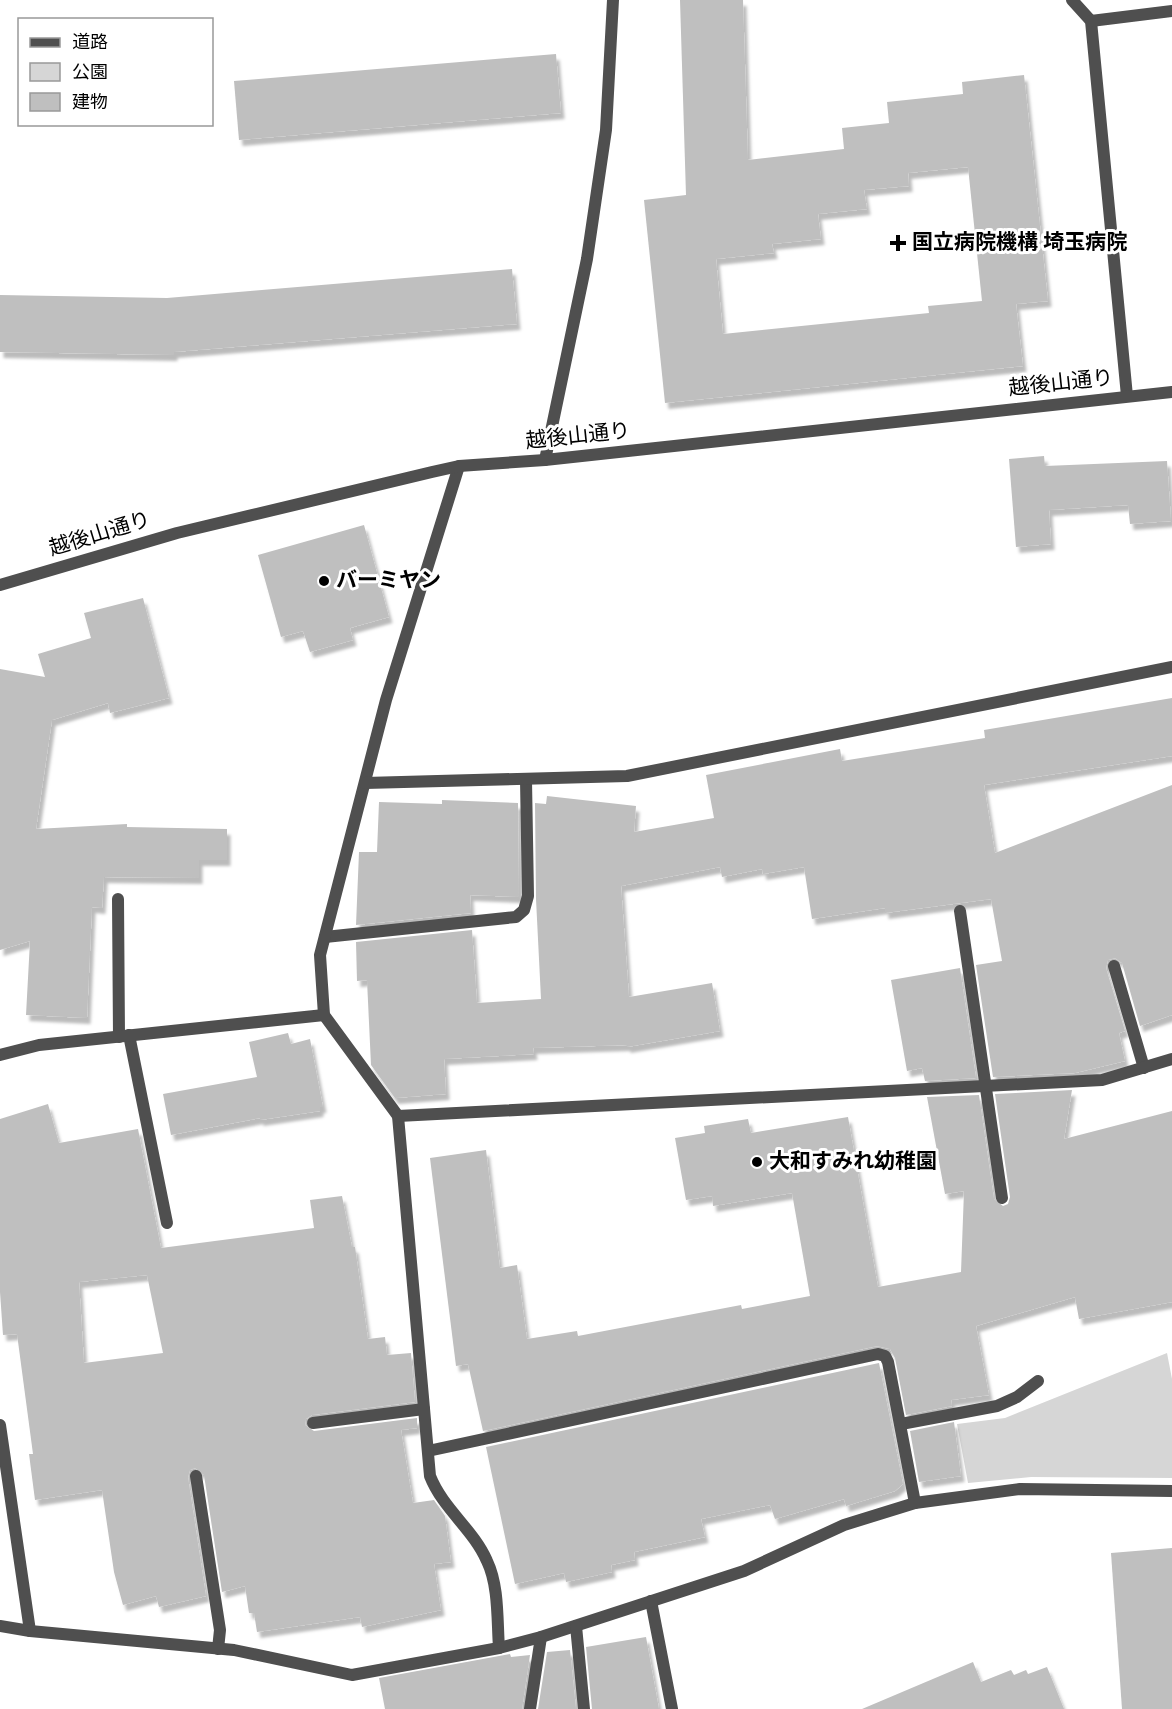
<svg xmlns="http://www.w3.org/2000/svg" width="1172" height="1709" font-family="Overpass,'Noto Sans JP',sans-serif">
<defs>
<filter id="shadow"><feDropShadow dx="3.5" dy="6" stdDeviation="1.5" flood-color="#0004"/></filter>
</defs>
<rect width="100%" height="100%" fill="#fff"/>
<path fill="#d6d6d6" d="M 1167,1353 L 1172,1379 L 1172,1478 L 1031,1477 L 968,1483 L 957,1424 L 1005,1418 Z"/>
<g fill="#bfbfbf" fill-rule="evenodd" filter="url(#shadow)">
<path d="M 680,0 L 743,0 L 748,160 L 844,149 L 842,128 L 889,123 L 887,102 L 963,94 L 962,82 L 1024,75 L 1048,301 L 1016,304 L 1023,366 L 665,403 L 644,200 L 686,195 ZM 968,167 L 982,301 L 928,306 L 929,313 L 723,334 L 716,259 L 774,253 L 772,244 L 821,239 L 818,214 L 867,209 L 864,190 L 909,186 L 908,173 Z"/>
<path d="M 556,54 L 561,113 L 239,140 L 234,81 Z"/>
<path d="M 512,269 L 517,324 L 174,352 L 174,355 L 0,352 L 0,295 L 167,298 Z"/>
<path d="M 1044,456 L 1045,466 L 1167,461 L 1171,521 L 1130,524 L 1128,505 L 1049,510 L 1051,544 L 1016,547 L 1009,459 Z"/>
<path d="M 364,525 L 389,617 L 350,628 L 353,640 L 310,652 L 303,631 L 281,637 L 258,555 Z"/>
<path d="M 143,598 L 169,698 L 110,713 L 108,703 L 52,720 L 36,829 L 127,824 L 127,827 L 227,829 L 227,860 L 199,860 L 199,878 L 104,877 L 102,908 L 92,907 L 87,1018 L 26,1015 L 30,941 L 0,950 L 0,669 L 45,677 L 38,654 L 91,638 L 84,613 Z"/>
<path d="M 1172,698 L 1172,756 L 984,785 L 995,853 L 1172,785 L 1172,1015 L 1140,1026 L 1122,963 L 1115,958 L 1108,960 L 1106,968 L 1125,1031 L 1119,1033 L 1125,1061 L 1075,1073 L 993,1077 L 976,965 L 1002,961 L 991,899 L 885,913 L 885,908 L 812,919 L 804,867 L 763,874 L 762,869 L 722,877 L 720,867 L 621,886 L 629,997 L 712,983 L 720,1031 L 627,1047 L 627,1045 L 533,1048 L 534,1054 L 444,1059 L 446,1094 L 395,1098 L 371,1065 L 367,980 L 357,981 L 356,942 L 472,930 L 477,1003 L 541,999 L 536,899 L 535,803 L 546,804 L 547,796 L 636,806 L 634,832 L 714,818 L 706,775 L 840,749 L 842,761 L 985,738 L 984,730 Z"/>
<path d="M 442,800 L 518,803 L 519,897 L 470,895 L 471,913 L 356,925 L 359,852 L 377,852 L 379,802 L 442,804 Z"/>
<path d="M 960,968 L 976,1078 L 925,1081 L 922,1068 L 907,1071 L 891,980 Z"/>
<path d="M 288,1033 L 291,1044 L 310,1039 L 323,1107 L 320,1107 L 320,1111 L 260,1120 L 260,1118 L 171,1135 L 163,1094 L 257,1077 L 249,1042 Z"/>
<path d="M 1072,1090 L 1064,1139 L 1172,1111 L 1172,1302 L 1079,1319 L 1075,1297 L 976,1326 L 989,1395 L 951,1400 L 952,1406 L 906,1415 L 895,1358 L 890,1349 L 877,1346 L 483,1431 L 468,1364 L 456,1366 L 430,1158 L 486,1150 L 500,1268 L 517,1265 L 527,1339 L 577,1331 L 578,1336 L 741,1305 L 742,1309 L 810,1296 L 792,1193 L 713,1206 L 712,1196 L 686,1200 L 675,1138 L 705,1133 L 704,1126 L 748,1119 L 751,1133 L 848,1117 L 878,1287 L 961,1272 L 964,1191 L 945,1194 L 927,1097 L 979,1095 L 994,1199 L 1003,1206 L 1008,1204 L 1010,1197 L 995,1094 Z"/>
<path d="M 48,1104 L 59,1143 L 138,1129 L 161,1248 L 314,1228 L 310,1200 L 342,1196 L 352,1247 L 355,1247 L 368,1339 L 385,1337 L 387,1355 L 411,1353 L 415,1402 L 312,1415 L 306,1419 L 305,1425 L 314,1431 L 417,1418 L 417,1428 L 401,1430 L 413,1503 L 434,1500 L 445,1516 L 451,1562 L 434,1564 L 441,1610 L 362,1627 L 360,1617 L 257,1632 L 254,1613 L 249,1613 L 245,1586 L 222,1592 L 204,1475 L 195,1468 L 190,1470 L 188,1477 L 206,1596 L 159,1607 L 156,1596 L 123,1605 L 114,1572 L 102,1490 L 35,1500 L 29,1454 L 33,1454 L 17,1334 L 3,1335 L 0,1292 L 0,1119 ZM 147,1275 L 163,1353 L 84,1363 L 79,1282 Z"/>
<path d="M 879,1363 L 903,1484 L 895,1491 L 846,1506 L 844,1499 L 775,1519 L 770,1505 L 701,1519 L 705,1537 L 634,1552 L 635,1560 L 611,1565 L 612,1572 L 566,1582 L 564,1573 L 515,1584 L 486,1447 Z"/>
<path d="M 954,1422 L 961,1476 L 919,1482 L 910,1431 Z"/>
<path d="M 1172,1548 L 1172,1709 L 1122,1709 L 1111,1553 Z"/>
<path d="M 646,1637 L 659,1709 L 592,1709 L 586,1647 Z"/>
<path d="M 570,1650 L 576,1709 L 538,1709 L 547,1652 Z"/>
<path d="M 510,1654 L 511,1657 L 530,1655 L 522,1709 L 385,1709 L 379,1678 Z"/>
<path d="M 973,1662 L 981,1682 L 1011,1670 L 1014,1675 L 1026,1670 L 1028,1674 L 1047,1667 L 1064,1709 L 862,1709 Z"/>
</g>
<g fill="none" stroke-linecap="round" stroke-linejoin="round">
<g stroke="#4f4f4f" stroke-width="12">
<path d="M 1072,0 L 1091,21 L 1127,396"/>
<path d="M 1091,21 L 1172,11"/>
<path d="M 545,460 L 587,259 L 606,130 L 613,0"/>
<path d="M 118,899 L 119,1037"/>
<path d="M 960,911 L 1002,1198"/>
<path d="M 325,937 L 516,917 L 524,910 L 528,896 L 526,780"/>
<path d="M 1114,966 L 1144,1068"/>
<path d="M 129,1035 L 167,1223"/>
<path d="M 313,1423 L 424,1409"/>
<path d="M 901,1424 L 997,1406 L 1017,1397 L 1038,1381"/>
<path d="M 428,1451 L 878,1354 L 885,1356 L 888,1362 L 915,1503"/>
<path d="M 196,1476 L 220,1630 L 218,1649"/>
<path d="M 530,1709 L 541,1637"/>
</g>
<g stroke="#4f4f4f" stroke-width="12">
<path d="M 459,466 L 386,700 L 320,955 L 324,1015 L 398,1116 L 430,1476 C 443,1509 473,1529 487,1561 C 499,1586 497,1620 499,1648"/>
<path d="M 365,783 L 627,776 L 1172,667"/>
<path d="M 0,1055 L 39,1045 L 324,1015"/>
<path d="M 398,1116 L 1102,1080 L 1172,1059"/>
<path d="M 0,1425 L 30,1631"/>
<path d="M 651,1601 L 672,1709"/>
<path d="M 0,1626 L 30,1631 L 234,1650 L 352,1675 L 499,1648 L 541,1637 L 744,1571 L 844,1525 L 915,1503 L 1020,1489 L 1172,1491"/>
<path d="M 576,1626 L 584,1709"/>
</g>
<path stroke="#4f4f4f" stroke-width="12" d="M 0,585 L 177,533 L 432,472 L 459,466 L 545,460 L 1172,392"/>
</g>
<g fill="#000" stroke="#fff" stroke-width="2">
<path d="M895 234h6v6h6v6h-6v6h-6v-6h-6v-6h6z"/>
<circle cx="324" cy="581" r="6"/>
<circle cx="757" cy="1162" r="6"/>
</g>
<g text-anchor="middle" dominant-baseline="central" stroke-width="6" stroke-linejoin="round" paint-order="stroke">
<g font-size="21" font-weight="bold" fill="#000" stroke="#fff" text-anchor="start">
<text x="912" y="243">国立病院機構 埼玉病院</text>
<text x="336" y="581">バーミヤン</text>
<text x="769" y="1162">大和すみれ幼稚園</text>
</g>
<g font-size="21" fill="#000" stroke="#fff">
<text transform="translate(1061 384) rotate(-6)">越後山通り</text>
<text transform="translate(578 437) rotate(-6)">越後山通り</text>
<text transform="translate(100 535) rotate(-17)">越後山通り</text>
</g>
</g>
<rect x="18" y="18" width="195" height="108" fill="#ffffff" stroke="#999999" stroke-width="1.5"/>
<rect x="30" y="38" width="30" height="9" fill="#4f4f4f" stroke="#999999" stroke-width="1.5"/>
<text x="72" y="48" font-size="18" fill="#000000">道路</text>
<rect x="30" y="63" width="30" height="18" fill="#d6d6d6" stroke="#999999" stroke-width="1.5"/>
<text x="72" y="78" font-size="18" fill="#000000">公園</text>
<rect x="30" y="93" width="30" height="18" fill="#bfbfbf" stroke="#999999" stroke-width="1.5"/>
<text x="72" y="108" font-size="18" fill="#000000">建物</text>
</svg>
